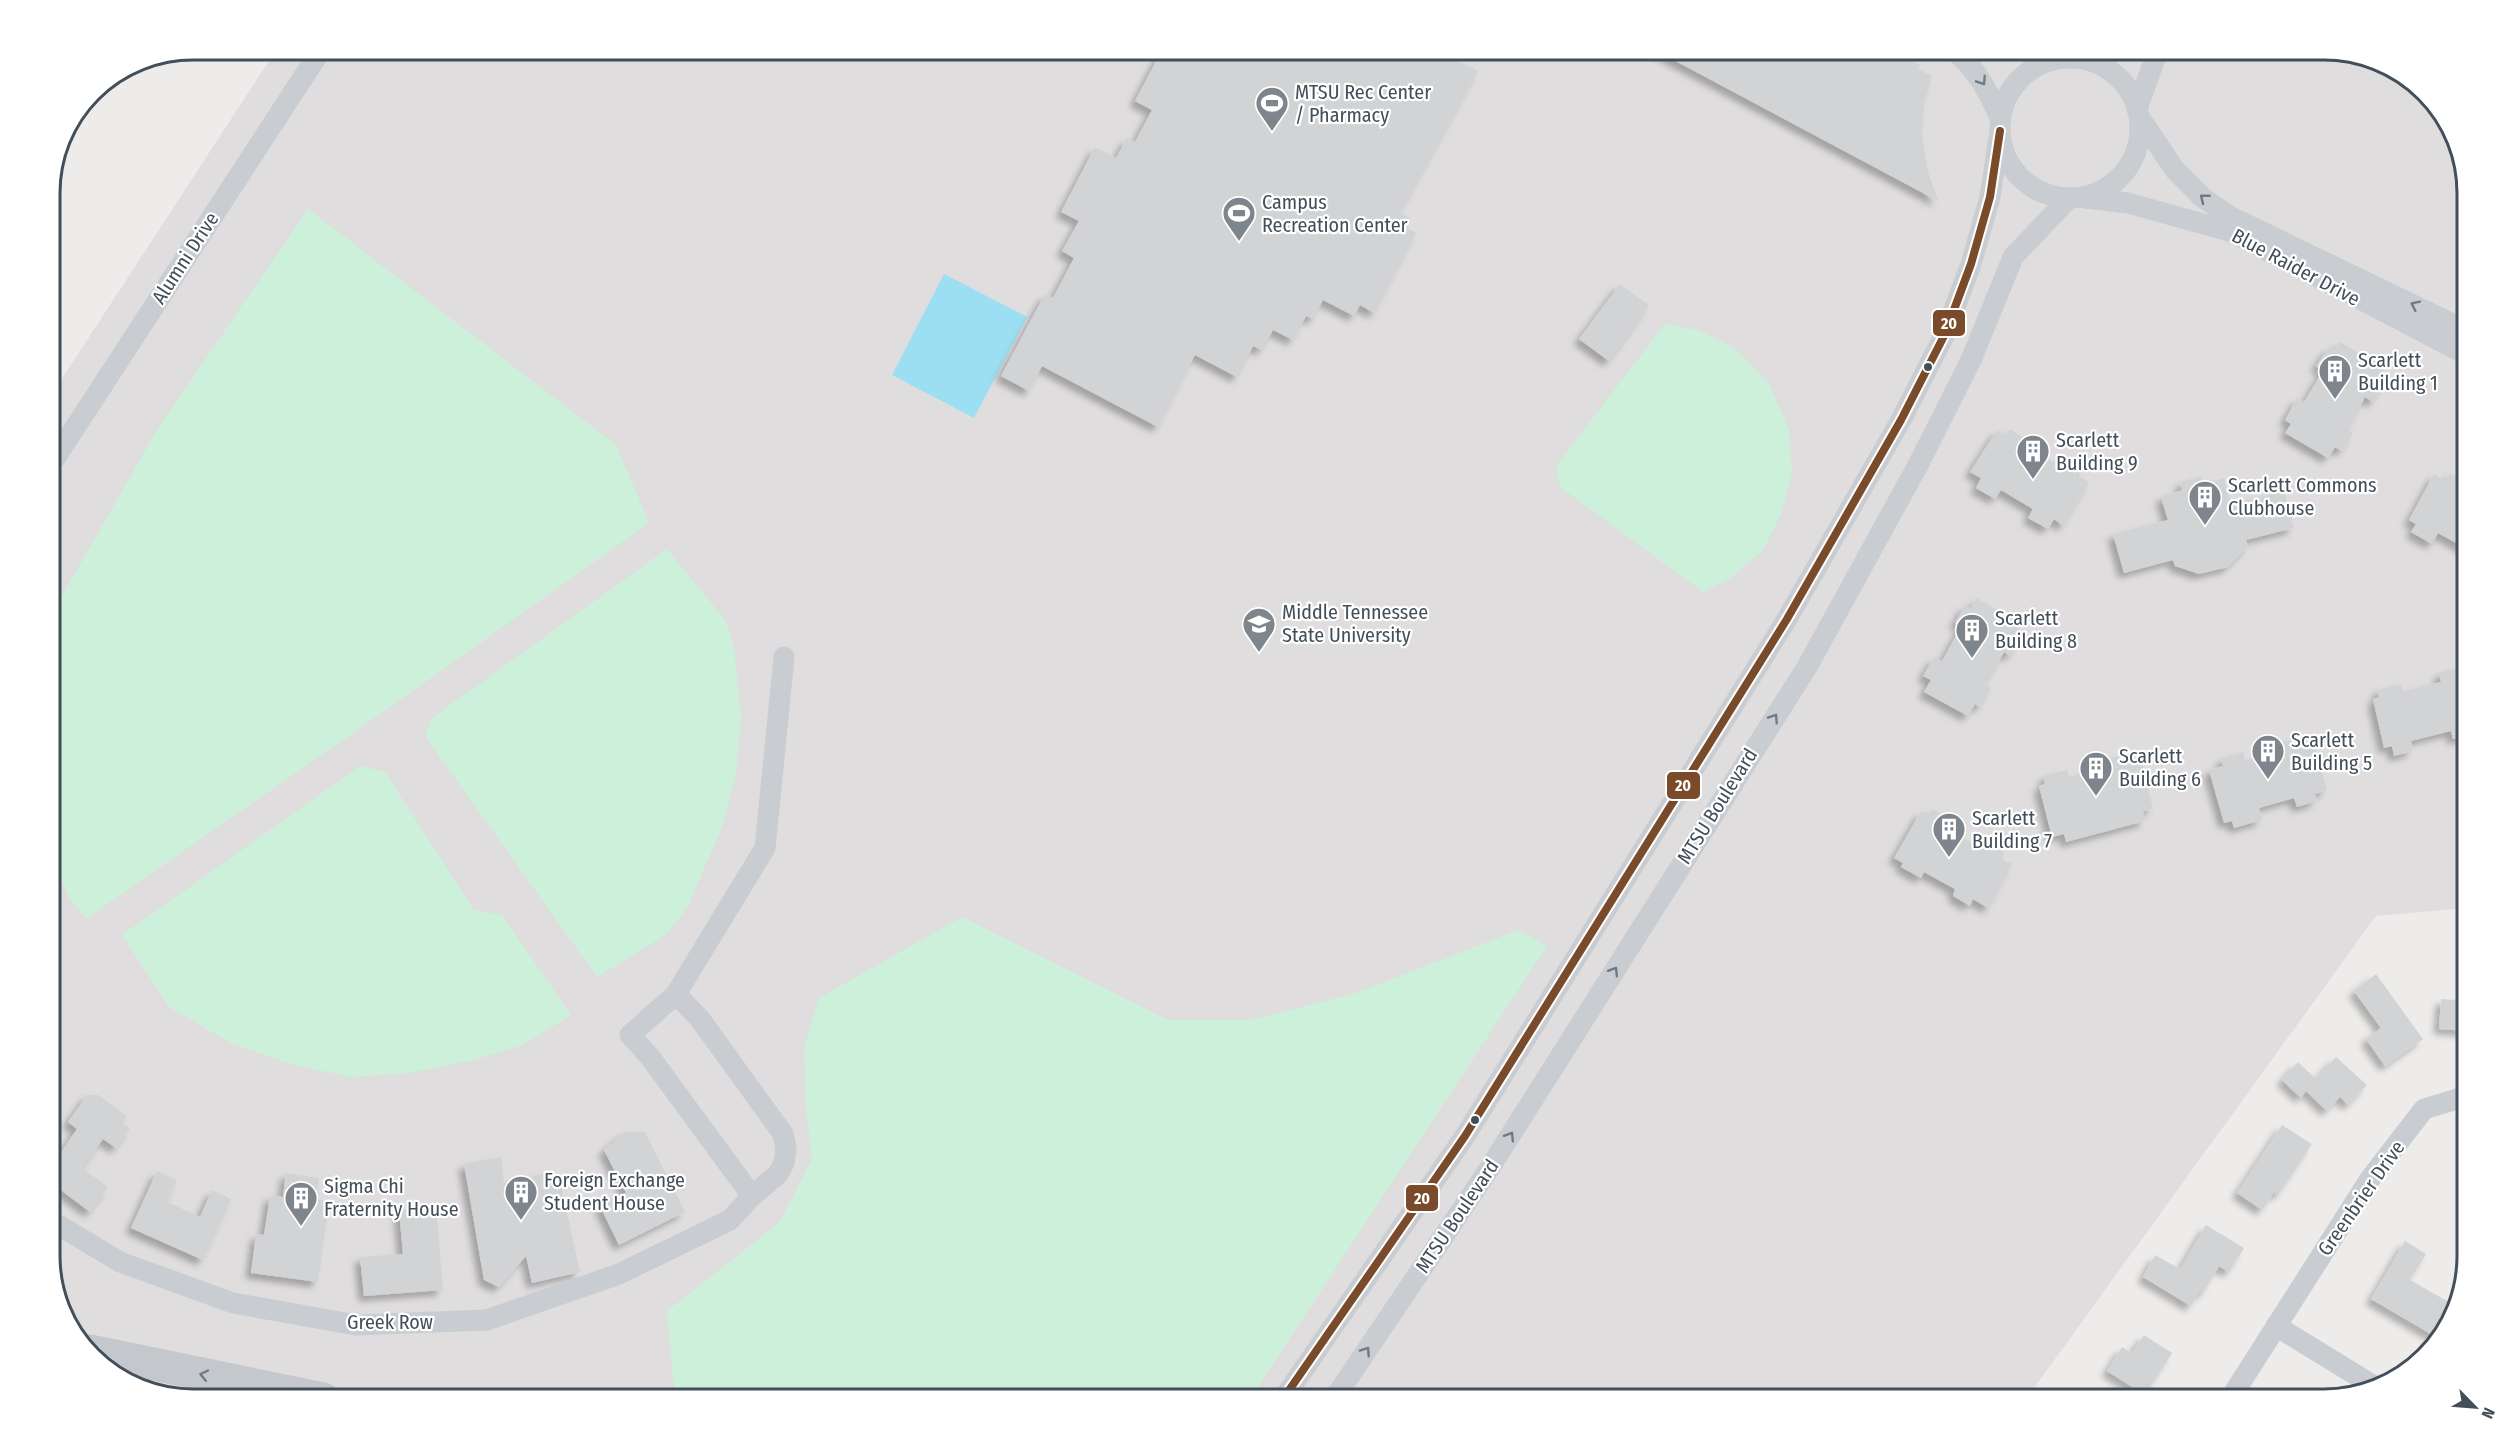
<svg xmlns="http://www.w3.org/2000/svg" width="2517" height="1449" font-family="'Fira Sans Condensed',sans-serif">
<defs>
<filter id="shadow"><feDropShadow dx="-5.5" dy="5.5" stdDeviation="3" flood-color="#0004"/></filter>
</defs>
<rect width="100%" height="100%" fill="#edeceb"/>
<path fill="#dfddde" d="M 276,50 L 2324,50 L 2395,69 L 2444,114 L 2467,184 L 2467,908 L 2376,916 L 2026,1399 L 193,1399 L 122,1380 L 73,1335 L 50,1265 L 50,397 Z"/>
<g fill="#cdf0da">
<path d="M 308,209 L 616,445 L 649,523 L 386,710 L 86,919 L 69,897 L 50,854 L 50,617 L 157,430 Z"/>
<path d="M 1665,324 L 1698,330 L 1734,348 L 1769,384 L 1789,430 L 1792,472 L 1782,512 L 1764,549 L 1731,578 L 1703,592 L 1560,487 L 1556,466 Z"/>
<path d="M 667,549 L 726,621 L 734,648 L 741,716 L 736,774 L 722,827 L 688,906 L 666,935 L 597,977 L 425,736 L 432,718 Z"/>
<path d="M 360,766 L 385,772 L 474,910 L 502,915 L 571,1015 L 523,1045 L 470,1061 L 410,1073 L 351,1077 L 291,1064 L 231,1043 L 169,1007 L 122,935 Z"/>
<path d="M 962,917 L 1168,1020 L 1251,1020 L 1356,993 L 1518,930 L 1547,946 L 1250,1399 L 675,1399 L 667,1311 L 779,1223 L 812,1159 L 806,1110 L 804,1049 L 819,998 Z"/>
</g>
<path fill="#9cdff2" d="M 944,274 L 1027,317 L 974,418 L 892,375 Z"/>
<g fill="#d2d3d4" filter="url(#shadow)">
<path d="M 1162,50 L 1437,50 L 1478,71 L 1400,213 L 1410,218 L 1405,227 L 1416,233 L 1374,313 L 1360,305 L 1354,316 L 1323,300 L 1313,319 L 1306,316 L 1293,340 L 1273,330 L 1262,350 L 1253,346 L 1237,377 L 1195,355 L 1158,427 L 1042,366 L 1029,391 L 1001,376 L 1045,294 L 1053,298 L 1074,258 L 1062,251 L 1079,221 L 1061,212 L 1095,147 L 1116,158 L 1127,138 L 1135,142 L 1152,110 L 1135,101 Z"/>
<path d="M 1655,50 L 1892,50 L 1909,59 L 1920,65 L 1918,69 L 1932,76 L 1924,104 L 1922,135 L 1928,172 L 1938,201 Z"/>
<path d="M 1620,284 L 1649,305 L 1609,361 L 1579,339 Z"/>
<path d="M 2340,342 L 2384,367 L 2378,378 L 2384,382 L 2373,402 L 2365,397 L 2348,429 L 2353,433 L 2342,451 L 2335,447 L 2328,458 L 2285,433 L 2291,424 L 2285,420 L 2297,398 L 2304,402 L 2323,371 L 2316,366 L 2329,347 L 2335,350 Z"/>
<path d="M 2010,429 L 2030,442 L 2026,447 L 2058,465 L 2063,459 L 2082,471 L 2079,476 L 2089,482 L 2063,526 L 2054,519 L 2048,529 L 2028,518 L 2033,509 L 2001,490 L 1995,499 L 1976,488 L 1981,478 L 1970,472 L 1997,430 L 2005,435 Z"/>
<path d="M 2450,473 L 2467,483 L 2467,549 L 2438,533 L 2432,544 L 2411,532 L 2416,524 L 2409,520 L 2434,474 L 2446,481 Z"/>
<path d="M 2201,476 L 2203,485 L 2224,478 L 2231,504 L 2284,491 L 2294,528 L 2246,540 L 2248,546 L 2228,567 L 2199,574 L 2175,566 L 2173,560 L 2124,573 L 2113,534 L 2168,520 L 2161,497 L 2182,490 L 2180,483 Z"/>
<path d="M 1976,598 L 2021,623 L 2015,634 L 2021,637 L 2010,656 L 2004,652 L 1985,685 L 1991,688 L 1980,707 L 1975,704 L 1968,716 L 1924,692 L 1931,680 L 1923,676 L 1934,657 L 1942,661 L 1961,627 L 1955,623 L 1965,605 L 1971,608 Z"/>
<path d="M 2461,667 L 2462,674 L 2467,673 L 2467,736 L 2453,739 L 2451,731 L 2411,741 L 2413,751 L 2394,756 L 2392,746 L 2384,748 L 2373,699 L 2379,697 L 2377,690 L 2401,684 L 2403,691 L 2441,682 L 2439,673 Z"/>
<path d="M 2298,738 L 2301,748 L 2314,744 L 2327,790 L 2315,794 L 2317,801 L 2297,807 L 2294,798 L 2259,808 L 2262,820 L 2234,828 L 2232,821 L 2224,823 L 2209,770 L 2223,766 L 2221,759 L 2243,752 L 2245,761 L 2262,756 L 2282,750 L 2280,743 Z"/>
<path d="M 2127,754 L 2129,762 L 2141,759 L 2153,809 L 2143,811 L 2145,821 L 2066,842 L 2064,834 L 2052,837 L 2039,786 L 2045,784 L 2044,776 L 2067,770 L 2069,777 L 2103,768 L 2102,761 Z"/>
<path d="M 1932,809 L 1953,820 L 1948,829 L 1982,849 L 1986,842 L 2004,852 L 2002,859 L 2012,864 L 1988,908 L 1973,899 L 1970,906 L 1953,896 L 1955,889 L 1924,872 L 1921,878 L 1901,867 L 1903,863 L 1894,858 L 1921,811 L 1929,815 Z"/>
<path d="M 2376,974 L 2423,1039 L 2385,1066 L 2366,1039 L 2381,1028 L 2354,991 Z"/>
<path d="M 2441,999 L 2467,1001 L 2467,1031 L 2439,1029 Z"/>
<path d="M 2336,1057 L 2367,1085 L 2348,1105 L 2340,1097 L 2327,1111 L 2306,1091 L 2301,1098 L 2282,1080 L 2298,1062 L 2316,1079 Z"/>
<path d="M 87,1095 L 98,1095 L 127,1116 L 122,1123 L 130,1129 L 116,1148 L 103,1139 L 82,1168 L 108,1187 L 90,1212 L 50,1182 L 50,1148 L 59,1155 L 77,1129 L 68,1122 Z"/>
<path d="M 2282,1125 L 2312,1144 L 2278,1195 L 2274,1192 L 2262,1210 L 2237,1193 Z"/>
<path d="M 625,1132 L 645,1132 L 685,1212 L 619,1245 L 600,1206 L 626,1193 L 604,1150 Z"/>
<path d="M 501,1157 L 504,1183 L 553,1172 L 556,1187 L 561,1186 L 580,1272 L 532,1283 L 526,1256 L 499,1287 L 484,1280 L 464,1164 Z"/>
<path d="M 157,1171 L 177,1180 L 167,1202 L 200,1217 L 212,1190 L 231,1199 L 203,1260 L 131,1228 Z"/>
<path d="M 286,1173 L 319,1178 L 316,1199 L 329,1201 L 318,1282 L 251,1273 L 256,1234 L 264,1235 L 270,1196 L 283,1197 Z"/>
<path d="M 436,1207 L 443,1290 L 364,1296 L 360,1257 L 403,1254 L 399,1210 Z"/>
<path d="M 2206,1225 L 2244,1248 L 2229,1272 L 2219,1266 L 2203,1293 L 2199,1292 L 2191,1306 L 2143,1277 L 2155,1255 L 2180,1269 Z"/>
<path d="M 2405,1241 L 2426,1254 L 2410,1280 L 2454,1305 L 2436,1337 L 2371,1299 Z"/>
<path d="M 2144,1335 L 2172,1353 L 2145,1395 L 2107,1371 L 2122,1347 L 2132,1353 Z"/>
</g>
<g fill="none" stroke-linecap="round" stroke-linejoin="round">
<g stroke="#c9cdd1" stroke-width="21">
<path d="M 1954,50 C 1978,71 1988,91 2001,120"/>
<circle cx="2070" cy="128" r="70"/>
<path d="M 2137,109 L 2158,50"/>
<path d="M 2140,118 L 2175,170 L 2202,197 L 2229,216 L 2467,331"/>
<path d="M 2085,198 L 2128,203 L 2232,232 L 2467,355"/>
<path d="M 50,466 L 321,50"/>
<path d="M 676,994 L 765,848 L 784,657"/>
<path d="M 50,1220 L 120,1262 L 233,1303 L 356,1325 L 487,1320 L 619,1274 L 730,1220 L 752,1196 L 778,1174 L 784,1163 L 786,1148 L 783,1134 L 700,1019 L 676,994 L 630,1035 L 650,1057 L 752,1196"/>
<path d="M 2276,1326 L 2374,1386"/>
<path d="M 1283,1399 L 1465,1136 L 1787,619 L 1901,420 L 1945,334 L 1971,264 L 1990,197 L 2000,131"/>
<path d="M 1334,1399 L 1489,1169 L 1807,667 L 1918,465 L 1971,360 L 2013,257 L 2069,198"/>
<path d="M 2230,1399 L 2370,1179 L 2424,1109 L 2467,1096"/>
</g>
<path stroke="#c4c8cd" stroke-width="33" d="M 90,1351 L 323,1399"/>
<defs>
<path id="bus-1" d="M 1283,1399 L 1465,1136 L 1787,619 L 1901,420 L 1945,334 L 1971,264 L 1990,197 L 2000,131"/>
</defs>
<use href="#bus-1" stroke="#fff" stroke-width="12"/>
<use href="#bus-1" stroke="#7a4b2a" stroke-width="8"/>
</g>
<defs><path id="oneway-chevron" d="M-2-3.5L2.5 0L-2 3.5" fill="none" stroke-width="1.6" stroke-linecap="round" stroke-linejoin="round" transform="scale(1.5)"/></defs>
<g stroke="#717a84">
<use href="#oneway-chevron" transform="translate(1982 81) rotate(57)"/>
<use href="#oneway-chevron" transform="translate(2204 198) rotate(-141)"/>
<use href="#oneway-chevron" transform="translate(2415 305) rotate(-154)"/>
<use href="#oneway-chevron" transform="translate(1774 718) rotate(-57)"/>
<use href="#oneway-chevron" transform="translate(1614 971) rotate(-58)"/>
<use href="#oneway-chevron" transform="translate(1510 1136) rotate(-58)"/>
<use href="#oneway-chevron" transform="translate(1366 1351) rotate(-56)"/>
</g>
<use stroke="#707982" href="#oneway-chevron" transform="translate(204 1375) rotate(-168)"/>
<defs>
<symbol id="stadium-pin" viewBox="-11 -11 22 30"><path d="M0 17L-7.5 6A9.5 9.5 0 1 1 7.5 6Z" fill="#7e858d" stroke="#fff"/><path d="M0-5a6.5 5 0 1 0 0 10a6.5 5 0 1 0 0-10ZM-3.5-1.8h7v3.6h-7Z" fill="#fff"/></symbol>
<symbol id="building-pin" viewBox="-11 -11 22 30"><path d="M0 17L-7.5 6A9.5 9.5 0 1 1 7.5 6Z" fill="#7e858d" stroke="#fff"/><path d="M-4-6H4V6H1V3H-1V6H-4ZM-2.5-4.3h1.7v1.8h-1.7ZM.8-4.3h1.7v1.8H.8ZM-2.5-1h1.7V.8h-1.7ZM.8-1h1.7V.8H.8Z" fill="#fff"/></symbol>
<symbol id="university-pin" viewBox="-11 -11 22 30"><path d="M0 17L-7.5 6A9.5 9.5 0 1 1 7.5 6Z" fill="#7e858d" stroke="#fff"/><path d="M0-5L7-2L0 1L-7-2ZM-4 1L0 2.5L4 1V4Q0 6-4 4Z" fill="#fff"/></symbol>
</defs>
<g fill-rule="evenodd">
<use href="#stadium-pin" x="1253" y="84" width="38" height="52"/>
<use href="#stadium-pin" x="1220" y="194" width="38" height="52"/>
<use href="#building-pin" x="2316" y="352" width="38" height="52"/>
<use href="#building-pin" x="2014" y="432" width="38" height="52"/>
<use href="#building-pin" x="2186" y="478" width="38" height="52"/>
<use href="#university-pin" x="1240" y="605" width="38" height="52"/>
<use href="#building-pin" x="1953" y="611" width="38" height="52"/>
<use href="#building-pin" x="2249" y="732" width="38" height="52"/>
<use href="#building-pin" x="2077" y="749" width="38" height="52"/>
<use href="#building-pin" x="1930" y="810" width="38" height="52"/>
<use href="#building-pin" x="502" y="1173" width="38" height="52"/>
<use href="#building-pin" x="282" y="1179" width="38" height="52"/>
</g>
<g fill="#424e5a" stroke="#fff" stroke-width="2">
<circle cx="1928" cy="367" r="5"/>
<circle cx="1475" cy="1120" r="5"/>
</g>
<g text-anchor="middle" dominant-baseline="central" stroke-width="4.5" stroke-linejoin="round" paint-order="stroke">
<g font-size="20" fill="#424e5a" stroke="#fff" text-anchor="start">
<text x="1295" y="92">MTSU Rec Center<tspan x="1295" dy="23">/ Pharmacy</tspan></text>
<text x="1262" y="202">Campus<tspan x="1262" dy="23">Recreation Center</tspan></text>
<text x="2358" y="360">Scarlett<tspan x="2358" dy="23">Building 1</tspan></text>
<text x="2056" y="440">Scarlett<tspan x="2056" dy="23">Building 9</tspan></text>
<text x="2228" y="485">Scarlett Commons<tspan x="2228" dy="23">Clubhouse</tspan></text>
<text x="1282" y="612">Middle Tennessee<tspan x="1282" dy="23">State University</tspan></text>
<text x="1995" y="618">Scarlett<tspan x="1995" dy="23">Building 8</tspan></text>
<text x="2291" y="740">Scarlett<tspan x="2291" dy="23">Building 5</tspan></text>
<text x="2119" y="756">Scarlett<tspan x="2119" dy="23">Building 6</tspan></text>
<text x="1972" y="818">Scarlett<tspan x="1972" dy="23">Building 7</tspan></text>
<text x="544" y="1180">Foreign Exchange<tspan x="544" dy="23">Student House</tspan></text>
<text x="324" y="1186">Sigma Chi<tspan x="324" dy="23">Fraternity House</tspan></text>
</g>
<g font-size="20" fill="#424e5a" stroke="#fff">
<text transform="translate(185 258) rotate(-57)">Alumni Drive</text>
<text transform="translate(2296 267) rotate(28)">Blue Raider Drive</text>
<text transform="translate(1717 806) rotate(-58)">MTSU Boulevard</text>
<text transform="translate(2361 1198) rotate(-55)">Greenbrier Drive</text>
<text transform="translate(1457 1216) rotate(-56)">MTSU Boulevard</text>
<text x="390" y="1322">Greek Row</text>
</g>
</g>
<path d="M0 0H2517V1449H0ZM193 60H2324A133 133 0 0 1 2457 193V1256A133 133 0 0 1 2324 1389H193A133 133 0 0 1 60 1256V193A133 133 0 0 1 193 60Z" fill="#fff" fill-rule="evenodd"/>
<path fill="none" stroke="#424e5a" stroke-width="3" d="M193 60H2324A133 133 0 0 1 2457 193V1256A133 133 0 0 1 2324 1389H193A133 133 0 0 1 60 1256V193A133 133 0 0 1 193 60Z"/>
<g stroke="#fff" stroke-width="2">
<rect x="1932" y="309" width="34" height="28" rx="6" fill="#7a4b2a"/>
<rect x="1666" y="771" width="35" height="29" rx="6" fill="#7a4b2a"/>
<rect x="1405" y="1184" width="34" height="28" rx="6" fill="#7a4b2a"/>
</g>
<g font-size="16" text-anchor="middle" font-weight="bold" fill="#fff">
<text x="1949" y="329">20</text>
<text x="1683" y="791">20</text>
<text x="1422" y="1204">20</text>
</g>
<g transform="translate(2475 1407) rotate(115)" stroke="#ffffff" stroke-width="4.5" paint-order="stroke">
<path d="M0-4.5L10 22L0 15L-10 22Z" fill="#424e5a"/>
<text y="-9" font-size="16" font-weight="bold" text-anchor="middle" fill="#424e5a">N</text>
</g>
</svg>
